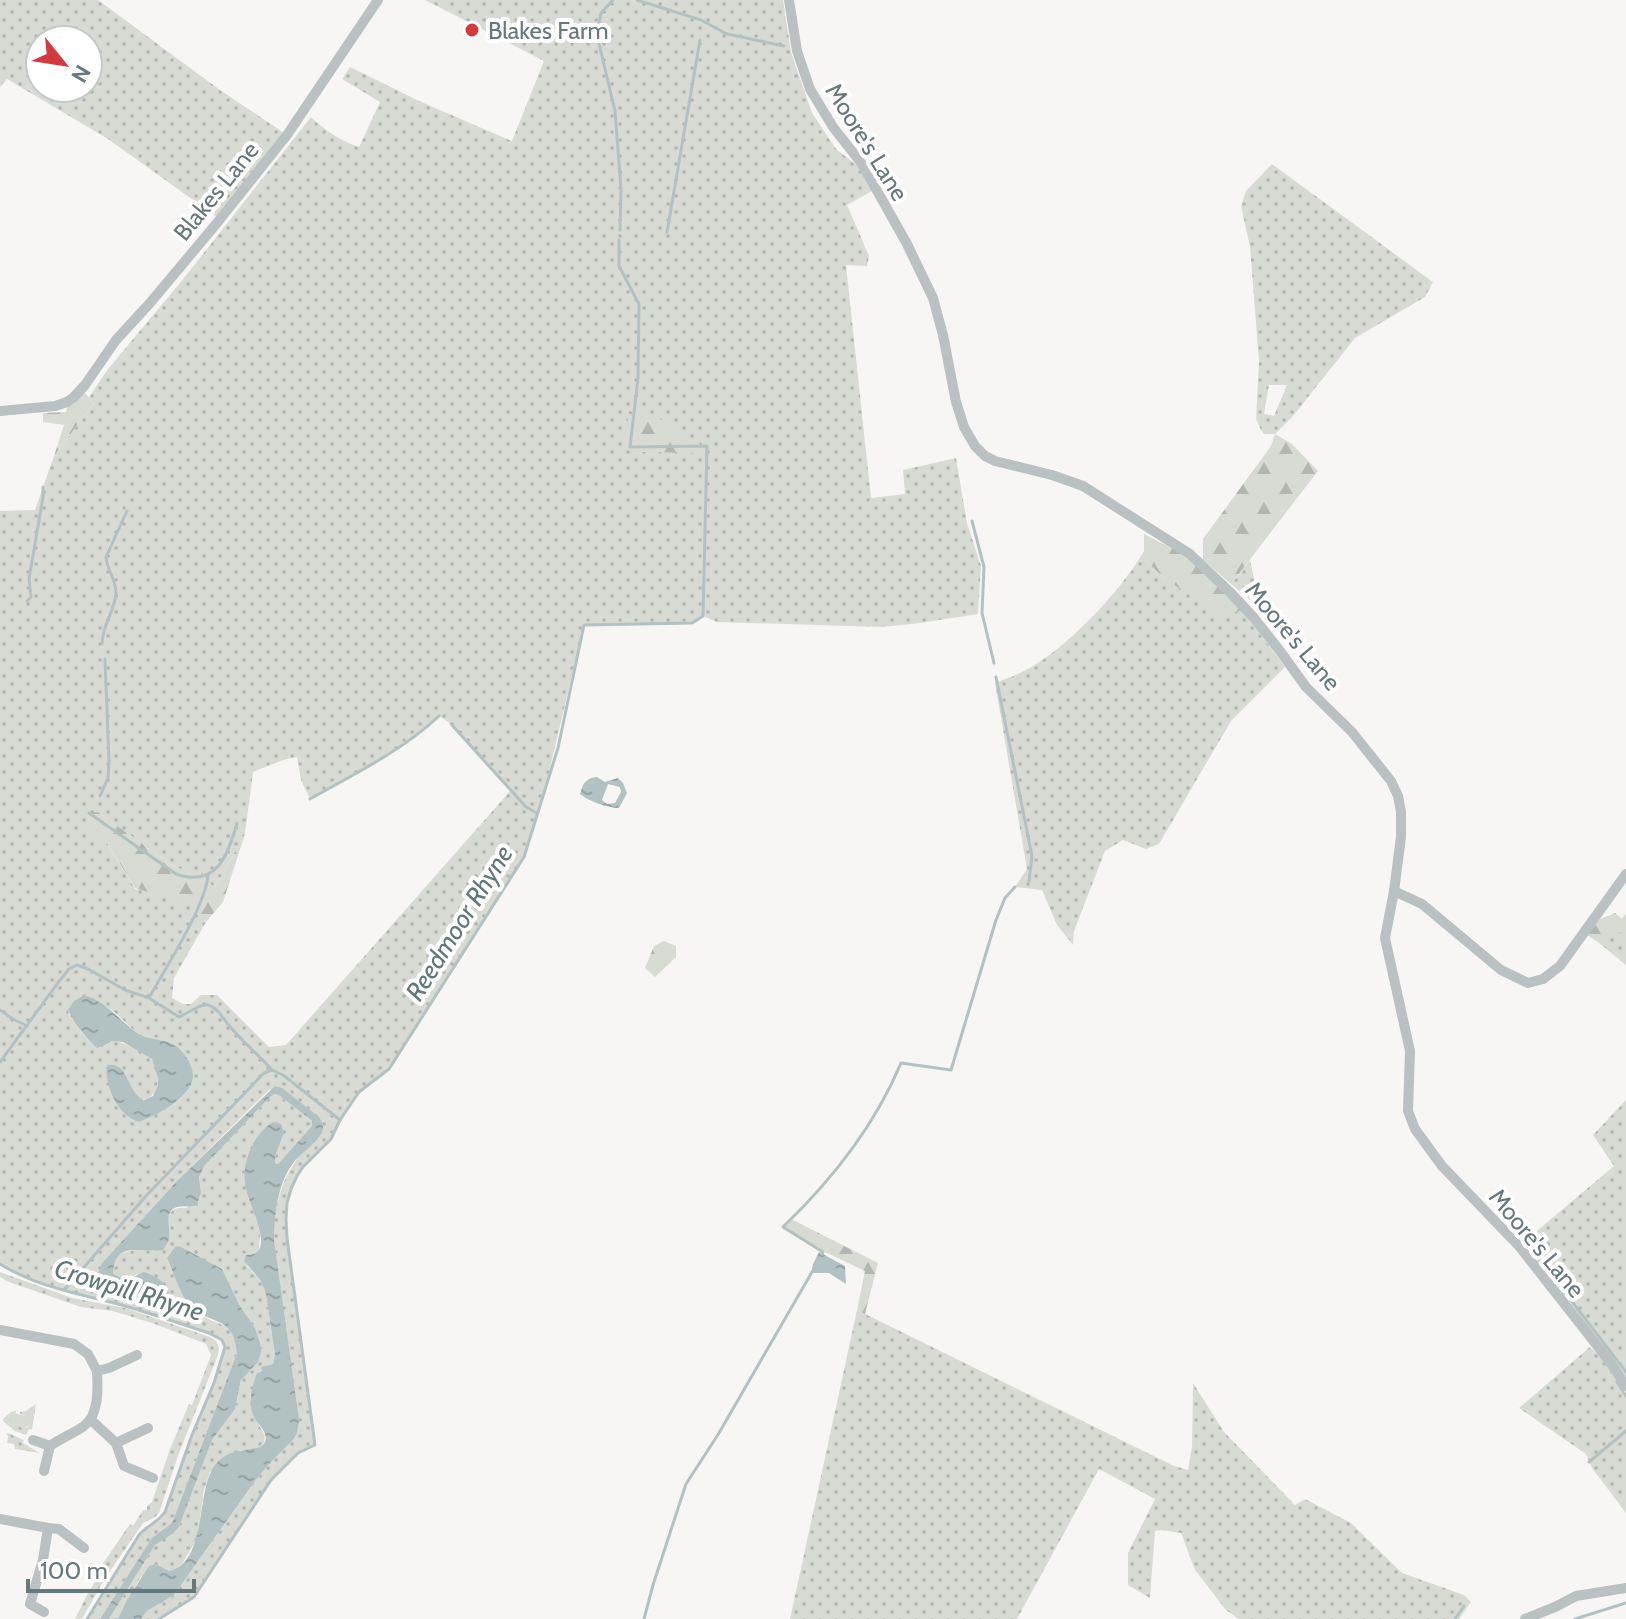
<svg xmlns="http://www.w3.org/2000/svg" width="1626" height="1619" font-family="Cabin,sans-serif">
<defs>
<pattern id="grass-dots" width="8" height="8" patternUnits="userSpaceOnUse" patternTransform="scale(2)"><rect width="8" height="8" fill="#d8dbd4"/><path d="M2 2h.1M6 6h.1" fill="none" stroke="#b3b6b1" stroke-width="1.8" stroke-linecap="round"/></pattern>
<pattern id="forest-firs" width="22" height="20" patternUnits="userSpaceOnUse" patternTransform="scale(2)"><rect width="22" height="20" fill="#d8dbd4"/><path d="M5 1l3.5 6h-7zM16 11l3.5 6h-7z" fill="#b3b6b1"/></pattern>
<pattern id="water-ripples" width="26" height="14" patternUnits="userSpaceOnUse" patternTransform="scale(2)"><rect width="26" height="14" fill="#b2c2c2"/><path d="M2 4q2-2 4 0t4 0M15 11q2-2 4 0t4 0" fill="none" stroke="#94a2a3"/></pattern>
</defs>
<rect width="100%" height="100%" fill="#f7f6f4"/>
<g fill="url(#grass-dots)" fill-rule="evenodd">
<path d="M 0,0 L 98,0 L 220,90 L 287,135 L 217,217 L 108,139 L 7,79 L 0,87 ZM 40,40 L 88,40 L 88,88 L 40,88 Z"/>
<path d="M 425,0 L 783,0 L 791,52 L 812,113 L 836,149 L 858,166 L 872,191 L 847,205 L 869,256 L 867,266 L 846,265 L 871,498 L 905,494 L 903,470 L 956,458 L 967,523 L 981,566 L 978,614 L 920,623 L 881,627 L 717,622 L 703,616 L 692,623 L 584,625 L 540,810 L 524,857 L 389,1069 L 359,1092 L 340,1120 L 331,1139 L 303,1167 L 297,1176 L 291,1189 L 287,1203 L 286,1219 L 287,1238 L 315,1445 L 298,1453 L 272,1480 L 194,1597 L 159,1619 L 141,1619 L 147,1611 L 174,1595 L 255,1481 L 271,1462 L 293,1440 L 274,1240 C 275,1183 290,1167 323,1124 L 270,1089 L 177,1181 L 102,1263 L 101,1284 L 165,1300 L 137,1274 L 128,1280 L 118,1278 L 112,1274 L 114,1259 L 118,1254 L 139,1249 L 153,1251 L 169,1240 C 169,1223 163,1206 186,1208 L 201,1192 L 199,1177 L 205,1165 L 270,1097 L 275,1094 L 280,1096 L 312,1121 L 313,1126 L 278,1164 L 275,1163 L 275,1157 L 284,1133 L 245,1184 L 260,1232 L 259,1250 L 255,1254 L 250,1254 L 247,1266 L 261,1281 L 266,1295 L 275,1355 L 273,1365 L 261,1367 L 262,1370 L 257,1373 C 251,1391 250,1408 259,1425 C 263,1433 266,1433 264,1443 L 259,1447 L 251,1450 L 240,1450 L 210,1472 L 204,1490 L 197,1539 L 182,1564 L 175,1570 L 169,1571 L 156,1564 L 140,1578 L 118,1619 L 109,1619 L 155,1545 L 179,1527 L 212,1440 L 235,1409 L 241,1380 L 245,1374 L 252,1369 L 255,1328 L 240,1306 L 222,1269 L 172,1251 L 167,1258 C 176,1278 182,1301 200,1314 C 221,1329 233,1318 237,1353 L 172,1523 L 152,1539 L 100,1619 L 87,1619 L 139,1535 C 147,1526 158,1522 165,1512 L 192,1435 L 214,1383 L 225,1348 L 221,1340 L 209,1333 C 181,1324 153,1314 125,1306 C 82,1293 39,1288 0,1264 L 0,511 L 35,510 L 54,456 L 94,403 L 89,397 L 108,369 L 180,283 L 311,117 C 323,129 343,142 359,147 L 380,102 L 342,79 L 350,67 L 419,101 L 512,141 L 544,61 ZM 439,716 L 451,724 L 511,790 L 286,1045 L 269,1047 L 217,995 L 201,995 L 191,1004 L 183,1004 L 172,998 L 174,978 L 206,922 L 199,914 L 200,900 L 135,889 L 107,843 L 98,812 L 176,868 L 201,872 L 213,887 L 218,882 L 245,834 L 253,772 L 283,760 L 297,757 L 301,780 L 310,799 C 354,774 402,751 439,716 ZM 77,1000 C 86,1001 100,1002 107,1007 C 120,1015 128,1027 141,1035 C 149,1039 157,1039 165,1042 C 169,1043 172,1046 176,1049 C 205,1068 191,1092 167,1106 C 157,1113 146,1123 133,1120 L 110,1090 L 129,1083 L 131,1089 L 141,1099 C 160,1100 163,1072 151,1059 C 144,1051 121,1040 110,1041 L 100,1048 L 97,1048 L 82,1033 L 69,1014 L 68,1010 Z"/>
<path d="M 1272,164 L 1433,282 L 1425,297 L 1355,338 L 1293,416 L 1275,434 L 1264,434 L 1260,428 L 1256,419 L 1259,361 L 1250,247 L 1241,206 L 1246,191 ZM 1269,385 L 1287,385 L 1274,416 L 1264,414 Z"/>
<path d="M 1141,556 L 1164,578 L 1242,610 L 1285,667 L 1231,721 L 1159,844 L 1146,849 L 1123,840 L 1105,851 L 1074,931 L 1073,945 L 1057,925 L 1042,890 L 1015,887 L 1027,869 L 995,683 C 1004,679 1015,676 1024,671 C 1065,650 1117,595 1141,556 Z"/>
<path d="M 1250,560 L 1260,608 L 1231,584 Z"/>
<path d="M 1626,914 L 1626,965 L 1599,943 Z"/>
<path d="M 1626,1100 L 1626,1386 L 1519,1246 L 1614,1166 L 1593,1135 Z"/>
<path d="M 0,1272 L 72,1298 L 125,1308 L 210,1337 C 218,1341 220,1346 218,1355 L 179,1453 L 159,1513 L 154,1518 L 143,1523 L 104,1580 L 82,1619 L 75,1619 L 87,1595 L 104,1567 L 102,1565 L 130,1524 L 133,1526 L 143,1510 L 147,1510 L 147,1506 L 152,1502 L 170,1449 L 189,1404 L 192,1405 L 211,1355 L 206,1344 L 155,1324 L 113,1311 L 81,1307 L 6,1281 L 0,1277 Z"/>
<path d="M 857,1310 L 1174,1466 L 1188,1470 L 1192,1447 L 1193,1383 L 1224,1432 L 1295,1505 L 1305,1499 L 1351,1523 L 1402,1573 L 1464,1595 L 1471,1602 L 1459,1619 L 1239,1619 L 1226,1610 L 1195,1570 L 1181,1533 L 1161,1530 L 1155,1531 L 1150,1598 L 1128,1585 L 1128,1553 L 1155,1499 L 1099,1469 L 1017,1619 L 790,1619 Z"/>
<path d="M 1590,1347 L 1603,1359 L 1626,1396 L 1626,1513 L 1592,1468 L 1586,1454 L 1519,1408 Z"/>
<path d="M 36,1404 L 32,1430 L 29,1429 L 26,1435 L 15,1431 L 3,1421 L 3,1419 L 11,1412 L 16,1411 L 16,1413 L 8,1416 L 8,1423 L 24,1428 L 28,1427 L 27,1416 L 20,1414 L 20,1412 L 26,1411 Z"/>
<path d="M 8,1433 L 24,1440 L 23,1443 L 40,1453 L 15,1449 L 14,1444 L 7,1443 L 8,1436 L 6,1434 Z"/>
</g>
<g fill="url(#forest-firs)">
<path d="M 84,392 L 94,403 L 54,456 L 64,425 L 43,422 L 43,413 L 66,412 L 67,406 L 74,404 Z"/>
<path d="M 638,406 L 700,443 L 697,453 L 642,452 L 625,440 L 629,412 Z"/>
<path d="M 1275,434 L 1292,444 L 1318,471 L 1231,584 L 1203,560 L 1203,539 L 1271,446 Z"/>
<path d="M 1144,534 L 1185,555 L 1242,610 L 1222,617 L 1164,578 L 1141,556 L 1144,551 Z"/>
<path d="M 98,812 L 176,868 L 201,871 L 213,887 L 218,882 L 245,834 L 223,902 L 206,922 L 199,914 L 197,907 L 135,888 L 107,843 L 84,827 L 89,813 Z"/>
<path d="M 1615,913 L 1626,922 L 1624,933 L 1611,932 L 1601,944 L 1587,935 L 1600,919 Z"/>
<path d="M 664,941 L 676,946 L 676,957 L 655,977 L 645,968 L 654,946 Z"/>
<path d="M 791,1219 L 878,1263 L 865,1314 L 857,1310 L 865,1271 L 823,1251 L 782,1226 Z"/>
</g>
<path fill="#d8dbd4" d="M 12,1413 L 27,1416 L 31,1421 L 29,1425 L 24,1428 L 9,1425 L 7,1418 Z"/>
<g fill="url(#water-ripples)" fill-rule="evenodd">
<path d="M 597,777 L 605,782 L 618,778 L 623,783 L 627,793 L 619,808 C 608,808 588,801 580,794 C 583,783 586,778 597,777 ZM 608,784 L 620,787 L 621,792 L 615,803 L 607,804 L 602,800 Z"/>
<path d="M 84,995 C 107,1001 120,1022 139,1034 C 150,1040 164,1039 174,1045 C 180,1048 183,1053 187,1058 C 190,1063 193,1069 193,1076 C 193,1096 156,1116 139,1122 C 118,1115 104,1086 107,1065 C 130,1062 125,1091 144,1100 L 153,1096 L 158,1085 L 158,1078 L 152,1059 L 123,1042 L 111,1041 L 102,1047 L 97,1048 C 85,1036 75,1026 68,1010 L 74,1001 Z"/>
<path d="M 275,1086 L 282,1088 L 319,1117 C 321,1121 324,1124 323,1129 C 321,1140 301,1153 294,1162 C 277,1184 275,1213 274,1240 L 299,1420 L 297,1433 L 293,1440 L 271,1462 L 255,1481 L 174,1595 L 147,1611 L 141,1619 L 118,1619 L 127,1600 L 149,1566 L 156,1564 L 169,1571 C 204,1564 198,1500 210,1474 C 224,1441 258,1456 265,1442 C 269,1432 256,1423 253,1415 C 248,1401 252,1386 257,1373 L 262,1371 L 261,1367 L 273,1364 L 275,1355 L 266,1295 L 261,1281 L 244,1261 L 246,1255 C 250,1255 255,1254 258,1251 C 269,1239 246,1199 245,1183 C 242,1161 254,1134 273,1122 L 281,1124 L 284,1133 L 275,1157 L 275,1163 L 278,1164 L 312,1126 L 312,1121 L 280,1096 L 275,1094 L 270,1097 L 205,1165 L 199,1177 L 201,1192 L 197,1205 C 190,1208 185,1205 177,1207 C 163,1211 171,1228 169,1238 C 169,1242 165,1246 163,1250 C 139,1253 114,1240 113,1274 L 127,1280 L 144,1272 C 156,1276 165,1281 169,1293 L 165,1300 L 101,1284 L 96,1279 L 102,1263 L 177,1181 Z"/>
<path d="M 179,1246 L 222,1269 L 240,1306 L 255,1328 L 260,1343 L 261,1352 L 258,1362 L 241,1380 L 235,1409 L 212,1440 L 179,1527 L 172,1534 L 155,1545 L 109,1619 L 100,1619 L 152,1538 L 172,1523 L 237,1353 C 233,1313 210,1327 190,1305 C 179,1293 174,1273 167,1258 L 175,1247 Z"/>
<path d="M 819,1252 L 845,1266 L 846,1284 L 829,1273 L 811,1273 L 813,1264 Z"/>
</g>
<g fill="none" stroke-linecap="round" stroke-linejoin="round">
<g stroke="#b2c2c2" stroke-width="3">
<path d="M 613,0 L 601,13 L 597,35 L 615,111 L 621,189 L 620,230"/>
<path d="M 637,0 L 701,20 L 727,34 L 784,46"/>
<path d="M 667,232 L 700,40"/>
<path d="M 972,521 L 984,567 L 982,613 L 994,663"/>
<path d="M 27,601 L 31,597 L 29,579 L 43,497 L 43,487"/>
<path d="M 102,644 C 102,626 114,612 116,594 C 117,582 107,570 106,557 L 127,511"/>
<path d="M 996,677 L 1032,856 L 1029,881"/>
<path d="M 451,724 L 526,807 L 537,813"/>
<path d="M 100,796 L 108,778 L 109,761 L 105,659"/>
<path d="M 310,799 C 354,774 402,751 439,716"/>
<path d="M 89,813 L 176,874 C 217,888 228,855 237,823"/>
<path d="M 149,998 C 166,967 204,909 208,876"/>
<path d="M 0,1010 L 13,1019 L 27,1026"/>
<path d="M 0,1062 L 60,980 L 69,969 L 77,965 L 88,969 L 125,990 L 149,998 L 179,1017 C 187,1014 201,1003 208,1005 C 216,1007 222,1016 227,1023 C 240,1040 258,1054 272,1070"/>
<path d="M 1534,1252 L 1626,1372"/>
<path d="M 822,1254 L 823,1252 L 783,1227 C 832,1180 875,1125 901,1063 L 951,1070 L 996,920 L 1005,898 L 1015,887"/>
<path d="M 0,1264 C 39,1288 82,1294 125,1306 C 153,1314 181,1324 209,1333 L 222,1340 L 225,1347 L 214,1383 L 192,1435 L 165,1512 C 158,1522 147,1526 139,1535 L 87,1619"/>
<path d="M 64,1290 L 146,1196 L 264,1073 L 272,1070 L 283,1075 L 340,1120"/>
<path d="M 1617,1382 L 1626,1396"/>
<path d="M 1589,1462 L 1626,1431"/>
<path d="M 159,1619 L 194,1597 L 271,1480 L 298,1453 L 315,1445 L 287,1238 L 286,1219 L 287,1203 L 291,1189 L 297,1176 L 303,1167 L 331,1139 L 340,1120 L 359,1092 L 389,1069 L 524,857 L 558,748 L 584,625 L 692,623 L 703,616 L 707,446 L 630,447 L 638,378 L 639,304 L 619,266 L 619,240"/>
<path d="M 644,1619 L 653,1585 L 686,1484 L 719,1433 L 812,1272"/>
<path d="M 1455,1619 L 1464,1606"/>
<path d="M 1575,1619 L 1626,1603"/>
</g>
<g stroke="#bac1c2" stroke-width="10">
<path d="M 789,0 L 797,51 L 810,89 L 833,127 L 862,164 L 907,244 L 933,298 L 943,335 L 956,402 L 964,427 L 975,446 L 985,456 L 995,461 L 1052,475 L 1083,486 L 1190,554 L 1230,592 L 1254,618 L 1280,651 L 1306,687 L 1352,732 L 1391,781 L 1398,796 L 1401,812 L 1401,837 L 1394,891 L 1385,938 L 1410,1051 L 1408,1111 L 1415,1129 L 1442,1166 L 1519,1246 L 1610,1362 L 1626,1386"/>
<path d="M 0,411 L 55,406 L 67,402 L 73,398 L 85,385 L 116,340 L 150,303 L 217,223 L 287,135 L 378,0"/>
<path d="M 1394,891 L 1422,904 L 1501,970 L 1528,983 L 1543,979 L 1560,966 L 1626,874"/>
<path d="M 0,1330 L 74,1344 L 88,1354 L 97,1371 L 109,1368 L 137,1355"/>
<path d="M 91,1420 L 116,1443 L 148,1428"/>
<path d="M 33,1440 L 50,1446 C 61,1438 73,1434 84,1426 C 99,1415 98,1389 97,1371"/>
<path d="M 116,1443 L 124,1466 L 153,1478"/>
<path d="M 44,1471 L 50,1446"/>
<path d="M 0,1519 L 48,1528 L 43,1560 L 30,1604 L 44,1612"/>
<path d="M 48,1528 L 59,1529 L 84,1548"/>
<path d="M 1525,1619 L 1555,1607 L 1576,1596 L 1626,1588"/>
</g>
</g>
<circle fill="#d3393f" stroke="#fff" stroke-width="3" cx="472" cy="30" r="8"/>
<g text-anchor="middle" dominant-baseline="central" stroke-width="8" stroke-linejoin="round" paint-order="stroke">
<g font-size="24" fill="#65797c" stroke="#fff" text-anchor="start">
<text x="488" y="30">Blakes Farm</text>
</g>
<g font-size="24" fill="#65797c" stroke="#fff">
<text transform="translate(867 142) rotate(58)">Moore's Lane</text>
<text transform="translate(216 191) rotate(-51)">Blakes Lane</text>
<text transform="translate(1293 636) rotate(50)">Moore's Lane</text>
<text transform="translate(1537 1243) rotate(50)">Moore's Lane</text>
</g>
<g font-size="26" font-style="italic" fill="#607878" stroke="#fff">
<text transform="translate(459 923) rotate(-58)">Reedmoor Rhyne</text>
<text transform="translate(129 1290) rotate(17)">Crowpill Rhyne</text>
</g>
</g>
<g transform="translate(64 64) rotate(120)"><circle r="38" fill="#ffffff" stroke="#c1c9cb" stroke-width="2"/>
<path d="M0-6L14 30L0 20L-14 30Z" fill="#d3393f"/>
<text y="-12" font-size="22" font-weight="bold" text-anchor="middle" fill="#65797c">N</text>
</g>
<path d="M28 1579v12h166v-12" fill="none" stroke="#65797c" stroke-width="4"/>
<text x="40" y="1579" font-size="24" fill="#65797c" stroke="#ffffff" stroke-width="6" paint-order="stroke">100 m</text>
</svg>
